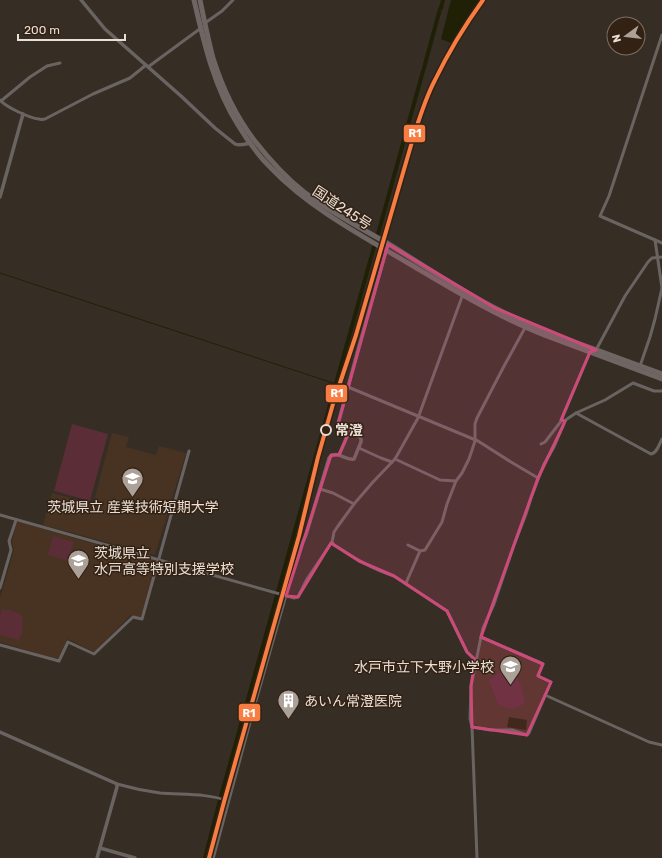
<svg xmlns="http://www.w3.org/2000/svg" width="662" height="858" font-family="Rubik,'Noto Sans JP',sans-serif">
<rect width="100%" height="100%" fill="#362d25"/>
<g fill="#483322">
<path d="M 112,433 L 129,437 L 126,447 L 156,455 L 159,446 L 186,453 L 155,555 L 43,525 L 52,493 L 93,504 Z"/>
<path d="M 19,522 L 88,542 L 155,560 L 156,563 L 141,616 L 138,617 L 131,615 L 94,652 L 68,639 L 58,658 L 55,659 L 0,642 L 0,598 L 14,550 L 12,541 L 16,523 Z"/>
<path d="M 484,640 L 541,664 L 541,666 L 537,675 L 538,678 L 548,682 L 548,683 L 527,733 L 525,733 L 512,729 L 491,728 L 481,727 L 473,723 L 471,716 L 472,691 L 474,672 L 482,641 Z"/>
</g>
<g fill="#5a2d37">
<path d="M 72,424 L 108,434 L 90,501 L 54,491 Z"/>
<path d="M 53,536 L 74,542 L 68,561 L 48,555 Z"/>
<path d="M 2,609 C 12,610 15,610 23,617 L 22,626 L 23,631 L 19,640 L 0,635 L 0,615 Z"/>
<path d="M 509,670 C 521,677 522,690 525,703 C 518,707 512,710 505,707 C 502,706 500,705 498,704 L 489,680 C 495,676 501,671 509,670 Z"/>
</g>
<g fill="#1f2005">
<path d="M 451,0 L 479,0 L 451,43 L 441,39 Z"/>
<path d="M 509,717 L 527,720 L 526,730 L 507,727 Z"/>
</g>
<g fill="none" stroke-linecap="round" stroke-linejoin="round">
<path stroke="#1f2005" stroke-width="1" d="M 0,273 L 336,384"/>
<g stroke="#1f2005" stroke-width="4">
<path d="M 441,8 L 443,0"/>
<path d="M 424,68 L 440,9"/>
<path d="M 378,234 L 423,71"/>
<path d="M 205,858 L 220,800 L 374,247"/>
</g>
<g stroke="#696461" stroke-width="3">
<path d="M 205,23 L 222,11 L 233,0"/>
<path d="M 662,35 L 609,196 L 600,216 L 662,243"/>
<path d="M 148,67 L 201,28"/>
<path d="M 0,100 C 6,107 29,118 39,119 C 42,120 43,119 45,119 L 93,94 L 130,78 L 146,65"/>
<path d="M 1,101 L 30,77 L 47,66 L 60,63"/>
<path d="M 596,350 L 625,296 L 648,262 L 652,258 L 662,257"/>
<path d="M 640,366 L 650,337 L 655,319 L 662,288 L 655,240"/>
<path d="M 348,387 L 478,441 L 511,462 L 538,478"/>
<path d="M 576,413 L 651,454 C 657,453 659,445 662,439"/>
<path d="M 541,444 L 545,442 L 562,420 L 563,416 L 590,352 L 591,352"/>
<path d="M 359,448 L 381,458 L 392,462"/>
<path d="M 395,459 L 440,480 L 456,481"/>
<path d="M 320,489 L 333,493 L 354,504 L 338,526 L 334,532 L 332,542 L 334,545 C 353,557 371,569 394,576 L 447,611 L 467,652 L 476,660"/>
<path d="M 354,504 L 373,482 L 395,459 L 418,418 L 463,294"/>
<path d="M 0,515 L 294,598 L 298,597 L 307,579 L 332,542"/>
<path d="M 408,545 L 420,551 L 425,550 L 442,522 L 447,504 L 456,481 L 462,473 L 469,459 L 475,441 L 475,424 L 477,418 L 503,368 L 526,326"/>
<path d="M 406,583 L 420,551"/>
<path d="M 0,588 L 11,550 L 9,541 L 16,520"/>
<path d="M 0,645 L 59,661 L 68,642 L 94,654 L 133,617 L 142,619 L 189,451"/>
<path d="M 545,695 L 649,742 L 662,745"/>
<path d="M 472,727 L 490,730 L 512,730 L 527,735 L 529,733 L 551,682 L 540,677 L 538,675 L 543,664 L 481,637"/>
<path d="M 117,784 C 131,788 145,791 160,793 C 182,795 207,793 228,801"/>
<path d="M 477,858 L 472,727 L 470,719 L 471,686 L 481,637 L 483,628 L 494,604 L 514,545 L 526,514 L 531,498 L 544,464 L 554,447 L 565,421 L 567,419 L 576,413 L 605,400 L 633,383 L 654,391 L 662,391"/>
</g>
<g stroke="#696461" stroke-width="3.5">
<path d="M 81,0 L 105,29 L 181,96 L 215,128 L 235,144 C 240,146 245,144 250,143"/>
<path d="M 0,197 L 23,114"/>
<path d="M 339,455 L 349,432"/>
<path d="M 0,732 L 117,784 L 117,787 L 97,858"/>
<path d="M 100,848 L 135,858"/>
<path d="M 213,858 L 252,714 L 298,552 L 306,535 L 329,458 C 337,449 345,461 354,459 L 361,442 L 361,439 L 360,437 L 342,429 L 340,427 L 338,424 L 359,346 L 388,244"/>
</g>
<g stroke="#6f6663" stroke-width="5">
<path d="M 194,0 C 204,43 214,87 238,125 C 247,140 258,155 271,168 C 308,207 362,236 408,263 C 452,289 496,316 544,335 L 662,379"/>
<path d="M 200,0 C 204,19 208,39 213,58 C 222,87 236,116 254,140 C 269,159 285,177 304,192 C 330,212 359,227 387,243 C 423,265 458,289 495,308 C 528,325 562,338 597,350 C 619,358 640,366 662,374"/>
</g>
<defs>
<path id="rail-1" d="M 209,858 L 224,802 L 299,536 L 318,457 L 333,404 L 356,335 L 414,135 C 420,116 426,97 435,80 C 449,51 465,25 483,0"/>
</defs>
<use href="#rail-1" stroke="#332214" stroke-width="7"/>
<use href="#rail-1" stroke="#f77d43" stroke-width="4"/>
</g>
<path fill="#cc4a7a" fill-opacity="0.2" stroke="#cc4a7a" stroke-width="3" stroke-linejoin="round" d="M 388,244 L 495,308 L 596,350 L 590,352 L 561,420 L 565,421 L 563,426 L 538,478 L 481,637 L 543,664 L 538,676 L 551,682 L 527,735 L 472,727 L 471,686 L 475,660 L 467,652 L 447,611 L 394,576 L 359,561 L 331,543 L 298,597 L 286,596 L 331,455 L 339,455 L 349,432 L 338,424 Z"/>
<defs>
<symbol id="university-pin" viewBox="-11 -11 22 30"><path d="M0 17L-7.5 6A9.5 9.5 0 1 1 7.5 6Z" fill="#aba198" stroke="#332214"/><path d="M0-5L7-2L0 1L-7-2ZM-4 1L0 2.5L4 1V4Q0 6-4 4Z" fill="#fff"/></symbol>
<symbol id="school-pin" viewBox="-11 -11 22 30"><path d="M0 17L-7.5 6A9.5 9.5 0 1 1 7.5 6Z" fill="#aba198" stroke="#332214"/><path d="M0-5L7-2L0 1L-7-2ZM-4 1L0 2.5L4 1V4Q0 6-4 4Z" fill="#fff"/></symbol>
<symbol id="building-pin" viewBox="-11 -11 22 30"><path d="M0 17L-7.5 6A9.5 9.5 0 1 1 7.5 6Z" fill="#aba198" stroke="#332214"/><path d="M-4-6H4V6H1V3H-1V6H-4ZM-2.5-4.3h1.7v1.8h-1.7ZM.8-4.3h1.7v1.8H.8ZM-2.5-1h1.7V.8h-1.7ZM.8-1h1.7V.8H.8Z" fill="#fff"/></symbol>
</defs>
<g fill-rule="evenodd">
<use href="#university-pin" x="120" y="466" width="25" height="34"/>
<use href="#school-pin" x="66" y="548" width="25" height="34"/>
<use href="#school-pin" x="498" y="654" width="25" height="34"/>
<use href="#building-pin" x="276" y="688" width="25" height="34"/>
</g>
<circle fill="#332214" stroke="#eadfd6" stroke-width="2" cx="326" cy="430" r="5"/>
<g text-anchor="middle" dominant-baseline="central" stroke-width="3" stroke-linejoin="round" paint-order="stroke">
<g font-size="14" fill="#eadfd6" stroke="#332214">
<text transform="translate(342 208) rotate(33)">国道245号</text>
</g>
<g font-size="14" font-weight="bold" fill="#eadfd6" stroke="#332214" text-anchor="start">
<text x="335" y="430">常澄</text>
</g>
<g font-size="14" fill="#eadfd6" stroke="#332214" text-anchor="start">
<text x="133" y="507" text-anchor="middle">茨城県立 産業技術短期大学</text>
<text x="94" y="553">茨城県立<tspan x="94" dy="16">水戸高等特別支援学校</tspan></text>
<text x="494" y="667" text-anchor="end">水戸市立下大野小学校</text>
<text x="304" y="701">あいん常澄医院</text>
</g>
</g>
<g stroke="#332214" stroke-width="1.5">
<rect x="403" y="124" width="23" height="19" rx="4" fill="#f77d43"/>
<rect x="325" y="384" width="23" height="19" rx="4" fill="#f77d43"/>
<rect x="238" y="703" width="23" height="19" rx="4" fill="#f77d43"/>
</g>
<g font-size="11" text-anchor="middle" font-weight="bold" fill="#fff">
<text x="415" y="137">R1</text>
<text x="337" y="397">R1</text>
<text x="249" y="717">R1</text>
</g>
<g transform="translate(626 36) rotate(255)"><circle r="19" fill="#332214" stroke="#7c6e62"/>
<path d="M0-3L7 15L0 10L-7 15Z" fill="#aba198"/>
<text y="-6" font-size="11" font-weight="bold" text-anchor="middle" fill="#eadfd6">N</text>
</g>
<path d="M18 34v6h107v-6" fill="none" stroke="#eadfd6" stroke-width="2"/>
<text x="24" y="34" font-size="12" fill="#eadfd6" stroke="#332214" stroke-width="3" paint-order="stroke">200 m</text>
</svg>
